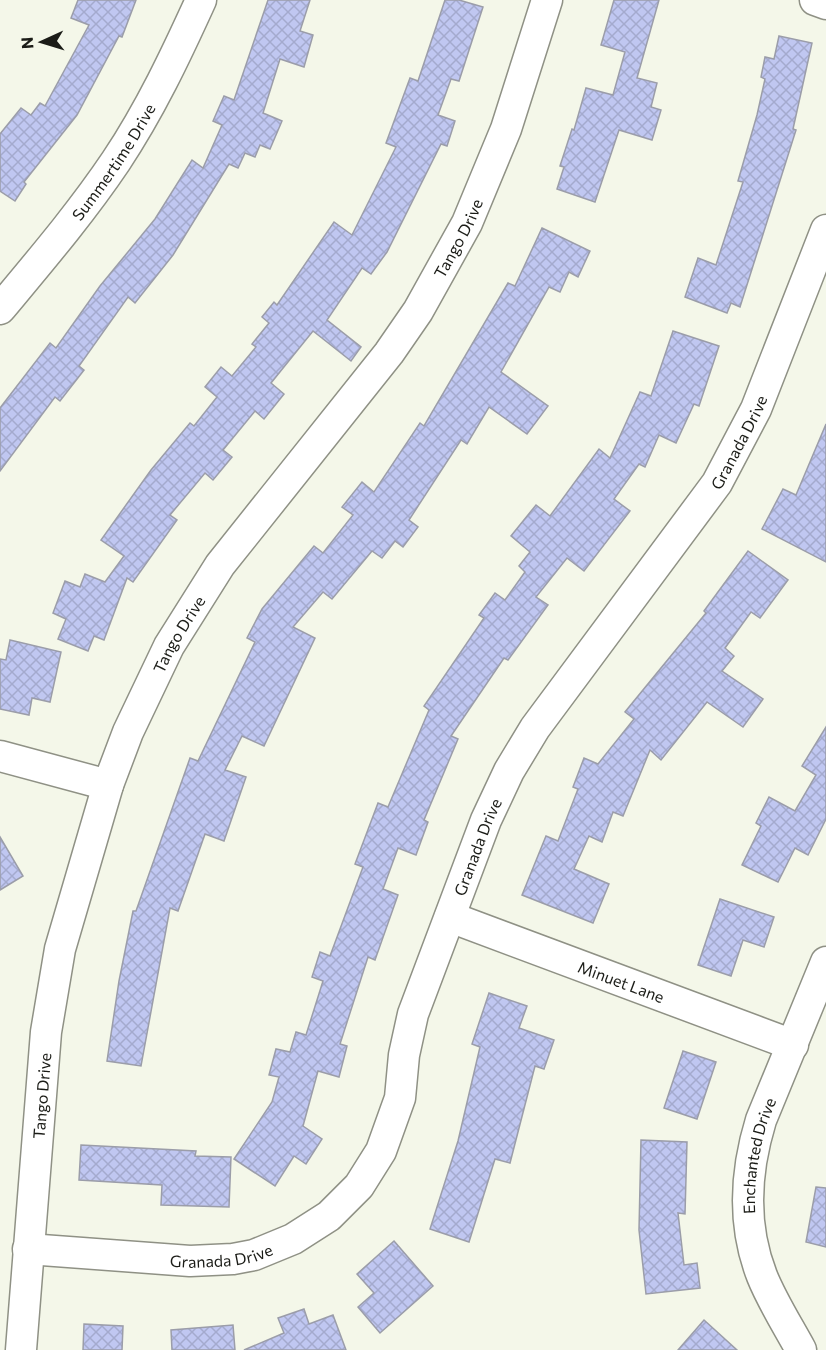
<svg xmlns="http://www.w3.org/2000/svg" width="826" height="1350" font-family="Commissioner,sans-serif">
<defs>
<pattern id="building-cross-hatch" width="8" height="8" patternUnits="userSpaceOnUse" patternTransform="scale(1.5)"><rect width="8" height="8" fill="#c0c7f1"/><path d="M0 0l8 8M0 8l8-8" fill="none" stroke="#a4aace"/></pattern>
</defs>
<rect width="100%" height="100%" fill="#f4f7e9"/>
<g fill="url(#building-cross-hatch)" stroke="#9b9da9" stroke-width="1.5">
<path d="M 78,0 L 136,0 L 122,37 L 119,36 L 77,115 L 24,182 L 26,184 L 15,201 L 0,191 L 0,134 L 21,108 L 31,115 L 40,103 L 45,106 L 89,25 L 71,18 Z"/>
<path d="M 268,0 L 310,0 L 300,31 L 313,35 L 304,67 L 280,59 L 263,113 L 282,121 L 270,149 L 260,145 L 255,157 L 245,153 L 238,168 L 229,164 L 173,255 L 135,303 L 128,297 L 79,366 L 84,370 L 60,401 L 55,397 L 0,471 L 0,408 L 50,343 L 56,348 L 100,286 L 155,219 L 192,160 L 203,168 L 222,125 L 213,121 L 224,96 L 234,100 Z"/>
<path d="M 445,0 L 459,0 L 483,7 L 459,81 L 451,79 L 438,115 L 455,121 L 447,146 L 441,144 L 387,252 L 371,274 L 362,268 L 327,320 L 361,347 L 351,361 L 313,331 L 271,383 L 284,394 L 264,419 L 255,411 L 223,450 L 232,457 L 213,480 L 205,473 L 170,515 L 177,520 L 133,582 L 127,578 L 104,640 L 94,636 L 88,651 L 58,639 L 66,619 L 53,613 L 65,581 L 80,587 L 85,574 L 105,582 L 124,556 L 101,540 L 151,470 L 190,423 L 194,426 L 217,397 L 205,387 L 221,367 L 232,376 L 256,347 L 252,344 L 269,323 L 262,317 L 274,302 L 277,305 L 334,222 L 352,235 L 396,147 L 386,143 L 410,78 L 418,81 Z"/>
<path d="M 614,0 L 659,0 L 637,78 L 657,83 L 651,107 L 661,110 L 652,140 L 619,130 L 595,202 L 557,189 L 564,167 L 560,166 L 572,129 L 574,130 L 586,88 L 613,95 L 625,52 L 601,45 Z"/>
<path d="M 779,36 L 812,43 L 793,129 L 796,130 L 740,307 L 731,303 L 727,313 L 685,297 L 698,258 L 716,265 L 743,182 L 738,181 L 757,115 L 765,79 L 761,77 L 765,57 L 774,59 Z"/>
<path d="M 542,228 L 590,251 L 578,277 L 569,272 L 560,292 L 549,287 L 501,372 L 548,406 L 527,434 L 489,407 L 467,444 L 461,440 L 409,520 L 418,527 L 403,547 L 395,541 L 382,558 L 372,551 L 332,599 L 323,592 L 293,627 L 315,638 L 264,746 L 242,736 L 225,770 L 246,777 L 224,841 L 205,834 L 178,911 L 170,908 L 141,1066 L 107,1061 L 119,981 L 133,911 L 136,911 L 190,758 L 198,761 L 255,642 L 247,638 L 262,609 L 314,546 L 323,553 L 353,515 L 342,507 L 362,482 L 374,492 L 420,423 L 424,426 L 508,283 L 515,286 Z"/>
<path d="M 673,331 L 719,346 L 699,406 L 694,404 L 676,443 L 659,435 L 645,467 L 639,464 L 614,499 L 630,511 L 584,571 L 567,558 L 536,597 L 548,605 L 508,660 L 504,658 L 451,736 L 458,739 L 424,820 L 428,822 L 416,855 L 398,848 L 383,889 L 398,895 L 375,960 L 368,957 L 340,1044 L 347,1046 L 339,1077 L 318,1071 L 303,1126 L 322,1139 L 306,1164 L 294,1156 L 275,1186 L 234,1159 L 272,1102 L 279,1077 L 269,1075 L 276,1049 L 290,1052 L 296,1032 L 306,1035 L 323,981 L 312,977 L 320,952 L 330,956 L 363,867 L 355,864 L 378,803 L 388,807 L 429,710 L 424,706 L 484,618 L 479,615 L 495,593 L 505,600 L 525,572 L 519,566 L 530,552 L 511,536 L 536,505 L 550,516 L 599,449 L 610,458 L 640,392 L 651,396 Z"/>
<path d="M 826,424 L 826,562 L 762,529 L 783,489 L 796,495 Z"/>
<path d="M 748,551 L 788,580 L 760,618 L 751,612 L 725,648 L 734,656 L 722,671 L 763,699 L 743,727 L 707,702 L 661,760 L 650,750 L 623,816 L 613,812 L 602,842 L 589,836 L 574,869 L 609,884 L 593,923 L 522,895 L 546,836 L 558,841 L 578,789 L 573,787 L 584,758 L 598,764 L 634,719 L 625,712 L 706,613 L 704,611 Z"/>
<path d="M 10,640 L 61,652 L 50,702 L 32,698 L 29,715 L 0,709 L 0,659 L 6,660 Z"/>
<path d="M 826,727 L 826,819 L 808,855 L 795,848 L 778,882 L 742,865 L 761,826 L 756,823 L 769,797 L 795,811 L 816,775 L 802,766 Z"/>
<path d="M 0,837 L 23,876 L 0,890 Z"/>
<path d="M 720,899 L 774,917 L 764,947 L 743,940 L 731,976 L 698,965 Z"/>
<path d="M 489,993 L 527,1006 L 519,1028 L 554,1040 L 544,1069 L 535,1066 L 510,1163 L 495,1159 L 469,1242 L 430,1229 L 458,1141 L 480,1047 L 472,1044 Z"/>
<path d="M 683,1051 L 716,1062 L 697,1119 L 664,1108 Z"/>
<path d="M 641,1140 L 687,1142 L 685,1214 L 678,1213 L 684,1265 L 697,1263 L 700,1288 L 646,1294 L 639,1230 Z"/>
<path d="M 81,1145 L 196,1151 L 195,1156 L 231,1157 L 229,1207 L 161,1205 L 162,1185 L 79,1180 Z"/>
<path d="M 816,1187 L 826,1188 L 826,1247 L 806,1242 Z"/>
<path d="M 394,1241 L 433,1286 L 380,1333 L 358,1307 L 374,1293 L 357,1274 Z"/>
<path d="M 304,1309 L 309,1324 L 333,1315 L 346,1350 L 244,1350 L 284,1333 L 278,1318 Z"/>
<path d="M 704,1320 L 737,1350 L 678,1350 Z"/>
<path d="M 84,1324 L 123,1326 L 122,1350 L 83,1350 Z"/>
<path d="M 233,1325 L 235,1350 L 172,1350 L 171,1330 Z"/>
</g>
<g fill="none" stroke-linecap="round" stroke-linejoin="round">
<defs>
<g id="minor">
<path d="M 815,0 L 826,4"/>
<path id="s1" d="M 0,309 C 40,261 81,213 116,161 C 150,110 176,55 201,0"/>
<path d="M 0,756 L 108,785"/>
<path id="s2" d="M 450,917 L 793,1045"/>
<path id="s3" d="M 28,1249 L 190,1261 L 233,1259 L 254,1255 L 293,1239 L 329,1216 L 359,1186 L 381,1151 L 400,1098 L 404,1055 L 413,1014 L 486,820 L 509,771 L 535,728 L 717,483 L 756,409 L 826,230"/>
<path id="s4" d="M 21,1350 L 46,1032 L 60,949 L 108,785 L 128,732 L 169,646 L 220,565 L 389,353 L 418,311 L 467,223 L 506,129 L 547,0"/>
<path id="s5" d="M 801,1350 C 788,1326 772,1301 762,1276 C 742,1225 745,1172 761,1120 L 826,962"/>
</g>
</defs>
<use href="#minor" stroke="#8f9185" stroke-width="33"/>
<use href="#minor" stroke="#fff" stroke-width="30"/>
</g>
<g text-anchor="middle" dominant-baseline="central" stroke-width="5" stroke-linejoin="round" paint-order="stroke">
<g font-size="16" fill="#1b1c17" stroke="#f4f7e9">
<text stroke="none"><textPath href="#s1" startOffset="186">Summertime Drive</textPath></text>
<text stroke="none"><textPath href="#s4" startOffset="1227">Tango Drive</textPath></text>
<text stroke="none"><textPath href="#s3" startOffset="1200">Granada Drive</textPath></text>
<text stroke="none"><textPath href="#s4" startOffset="741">Tango Drive</textPath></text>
<text stroke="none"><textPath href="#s3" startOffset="716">Granada Drive</textPath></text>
<text stroke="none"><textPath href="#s2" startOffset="183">Minuet Lane</textPath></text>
<text stroke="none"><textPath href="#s4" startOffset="255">Tango Drive</textPath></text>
<text stroke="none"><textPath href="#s5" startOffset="207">Enchanted Drive</textPath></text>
<text stroke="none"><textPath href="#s3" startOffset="194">Granada Drive</textPath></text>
</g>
</g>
<g transform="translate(42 42) rotate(266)" stroke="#f4f7e9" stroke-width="4.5" paint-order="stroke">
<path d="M0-4.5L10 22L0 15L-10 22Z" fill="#1b1c17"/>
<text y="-9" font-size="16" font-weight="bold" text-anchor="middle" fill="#1b1c17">N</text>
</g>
</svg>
